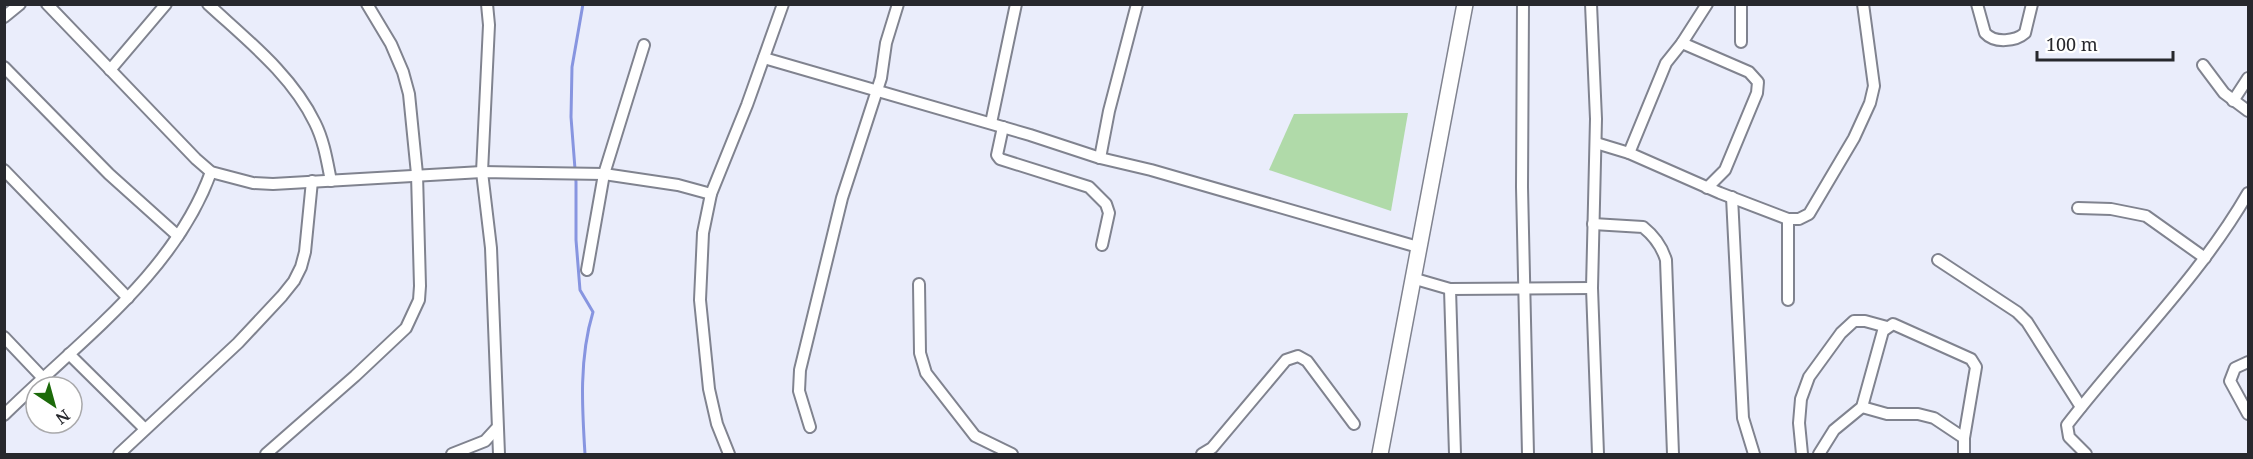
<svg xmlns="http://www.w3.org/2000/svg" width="2253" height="459" font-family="'Noto Serif',serif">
<rect width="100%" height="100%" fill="#eaedfb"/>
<path fill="#b0daa9" d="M 1408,113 L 1391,211 L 1269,170 L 1294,114 Z"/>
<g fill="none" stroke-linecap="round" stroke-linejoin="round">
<path stroke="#8795e0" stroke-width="3" d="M 583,4 L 572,67 L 571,117 L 576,182 L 576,240 L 580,290 L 593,312 C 579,358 582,407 585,454"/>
<defs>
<g id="street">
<path d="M 47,4 L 196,159 L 211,172 L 253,183 L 273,184 L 482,172 L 604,174 L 678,185 L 711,194"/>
<path d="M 208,4 C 247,40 292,75 315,123 C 324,141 327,161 331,181"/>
<path d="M 487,4 L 489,25 L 482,172 L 491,248 L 499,454"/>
<path d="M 1523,4 L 1522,187 L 1528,454"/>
<path d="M 1591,4 L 1596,119 L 1592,288 L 1598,454"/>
<path d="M 1977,4 L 1985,33 C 1995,44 2016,41 2025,33 L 2032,4"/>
<path d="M 4,17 L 20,4"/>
<path d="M 1741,42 L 1741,4"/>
<path d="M 1682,43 L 1749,72 L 1758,82 L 1757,93 L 1725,170 L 1707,188"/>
<path d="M 764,58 L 1030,135 L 1100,158 L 1151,170 L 1418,247"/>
<path d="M 2203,65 L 2224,93 L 2248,111"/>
<path d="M 4,67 L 109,174 L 178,236"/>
<path d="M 110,70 L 166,4"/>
<path d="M 2233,101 L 2248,78"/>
<path d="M 991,123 L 1016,4"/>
<path d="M 1003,127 L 997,155 L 1000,159 L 1089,187 L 1106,204 L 1109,213 L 1102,245"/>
<path d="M 1596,143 L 1629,153 L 1720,193 L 1788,219 L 1799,219 L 1809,214 L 1854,138 L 1870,103 L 1874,86 L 1863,4"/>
<path d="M 1629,153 L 1666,63 L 1682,43 L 1707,4"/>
<path d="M 1100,158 L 1109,111 L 1137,4"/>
<path d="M 4,170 L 128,298"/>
<path d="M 1732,197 L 1743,418 L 1754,454"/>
<path d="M 2078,208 L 2111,209 L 2146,216 L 2205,258"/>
<path d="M 1788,219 L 1788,300"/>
<path d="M 1593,224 L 1643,227 C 1653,235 1662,247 1666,260 L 1673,454"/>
<path d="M 1938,260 L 2017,312 L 2027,322 L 2081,407"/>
<path d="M 587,270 L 604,174 L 644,45"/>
<path d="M 1412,278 L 1450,289 L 1592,288"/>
<path d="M 919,284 L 920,353 L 926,373 L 975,436 L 1012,454"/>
<path d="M 1450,289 L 1455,454"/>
<path d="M 4,337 L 42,377"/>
<path d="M 69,354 L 145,429"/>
<path d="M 2248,362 L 2235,368 L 2230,381 L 2248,414"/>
<path d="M 1862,407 L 1887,414 L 1918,414 L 1934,418 L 1964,438"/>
<path d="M 4,415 C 79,341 174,274 211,172"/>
<path d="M 810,427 L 799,391 L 800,370 L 842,198 L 881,78 L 886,43 L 898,4"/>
<path d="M 119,454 L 238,343 L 282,296 L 294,281 L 301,267 L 305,252 L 312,181"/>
<path d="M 266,454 L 355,376 L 406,328 L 419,300 L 420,286 L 417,174 L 409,94 L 403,72 L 391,44 L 367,4"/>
<path d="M 452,454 L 485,441 L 496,429"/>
<path d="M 729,454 L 717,424 L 709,389 L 700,300 L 703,233 L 711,194 L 747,105 L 783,4"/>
<path d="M 1202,454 L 1212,448 L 1286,360 L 1298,356 L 1307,361 L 1354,424"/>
<path d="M 1802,454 L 1799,423 L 1801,399 L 1809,377 L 1841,333 L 1854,321 L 1865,321 L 1887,327"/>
<path d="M 1819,454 L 1834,430 L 1862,407 L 1883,331 L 1893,324 L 1971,359 L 1976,367 L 1964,438 L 1964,454"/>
<path d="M 2086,454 L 2069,437 L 2067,425 C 2127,347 2199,278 2248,193"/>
</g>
<path id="secondary" d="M 1380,454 L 1465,4"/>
</defs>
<use href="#street" stroke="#80838f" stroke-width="14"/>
<use href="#secondary" stroke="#80838f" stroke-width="18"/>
<use href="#street" stroke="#fff" stroke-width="10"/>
<use href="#secondary" stroke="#fff" stroke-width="15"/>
</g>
<rect width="2253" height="459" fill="none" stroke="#27282d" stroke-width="12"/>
<g transform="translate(54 405) rotate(144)"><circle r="28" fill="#ffffff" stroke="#a9a9ab" stroke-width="1.5"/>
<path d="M0-4.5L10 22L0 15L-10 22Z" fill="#1c6a0a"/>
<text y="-9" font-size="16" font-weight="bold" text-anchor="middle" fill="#27282d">N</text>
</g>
<path d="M2037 51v9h136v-9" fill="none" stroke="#27282d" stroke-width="3"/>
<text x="2046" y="51" font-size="18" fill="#27282d" stroke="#ffffff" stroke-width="4.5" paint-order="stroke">100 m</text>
</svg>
